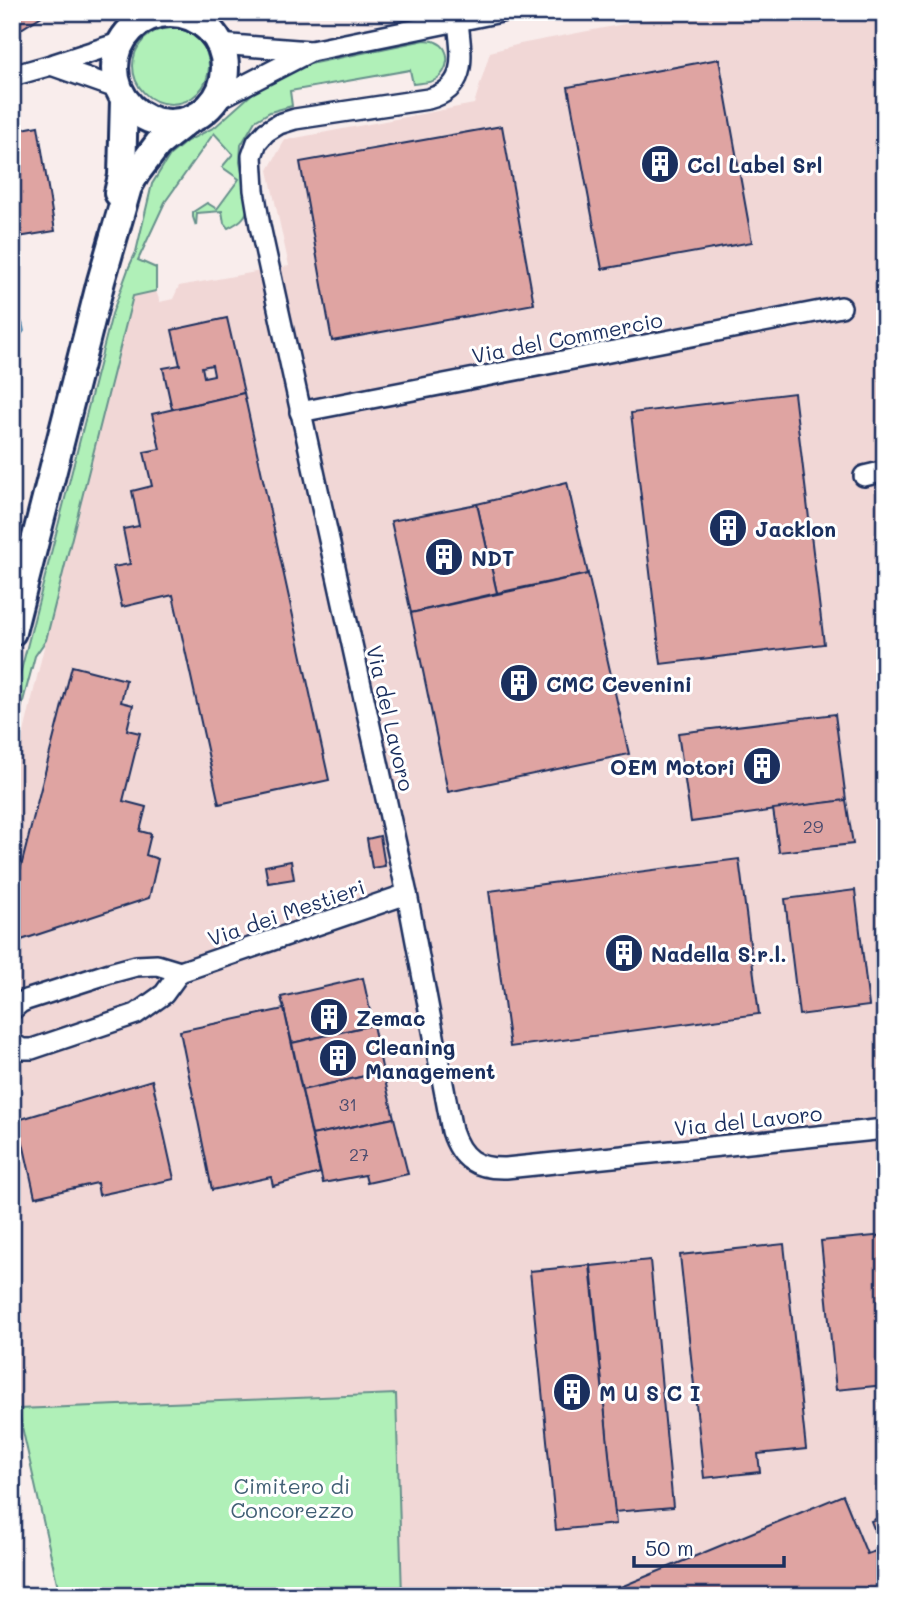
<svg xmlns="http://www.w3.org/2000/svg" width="897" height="1608" font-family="Mali,sans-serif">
<rect width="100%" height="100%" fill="#f9edec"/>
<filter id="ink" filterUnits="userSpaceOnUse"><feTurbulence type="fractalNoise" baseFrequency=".0143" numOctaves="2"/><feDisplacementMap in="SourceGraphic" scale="14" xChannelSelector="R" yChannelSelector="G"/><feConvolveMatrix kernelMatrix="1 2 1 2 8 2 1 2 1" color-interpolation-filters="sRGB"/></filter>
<g filter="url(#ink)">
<path fill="#f1d7d6" d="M 687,12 L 885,12 L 885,1596 L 402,1596 L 396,1395 L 18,1409 L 12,1372 L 12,784 L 44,647 L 133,295 L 156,291 L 160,302 L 173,299 L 179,286 L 289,266 L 268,170 L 285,140 L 474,104 L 490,52 L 520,44 Z"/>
<g fill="#b0f0b8" stroke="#66908b" stroke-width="2">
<circle cx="171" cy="66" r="38"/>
<path d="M 425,40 C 429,41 433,40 436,42 C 453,49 449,72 435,80 C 430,83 419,83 413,84 L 410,70 L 290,91 L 292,106 L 270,112 L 255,121 L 241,145 L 240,162 L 248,206 C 247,218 238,223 228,228 L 224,223 L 222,211 L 197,213 L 196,226 L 193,217 L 193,212 L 207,203 L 217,209 L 239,179 L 222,167 L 233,154 L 214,133 L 165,202 L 138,260 L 156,268 L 156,291 L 133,296 L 46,640 L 35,656 L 12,743 L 12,706 L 112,314 L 129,267 L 136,252 L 152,184 L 170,155 L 187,141 L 215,127 L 263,84 L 305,65 Z"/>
<path d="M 396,1394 L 402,1596 L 60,1596 L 18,1409 Z"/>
</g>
<path fill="#8bcfec" stroke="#5e8fb3" stroke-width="2" d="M 12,312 C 20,316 23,323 24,331 L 20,336 L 19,350 L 12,355 Z"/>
<g fill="#dfa4a2" stroke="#1b2f5e" stroke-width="2" fill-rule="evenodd">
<path d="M 12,12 L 48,12 L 21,29 L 12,25 Z"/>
<path d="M 885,55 L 885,104 L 875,57 Z"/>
<path d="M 719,59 L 752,242 L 602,269 L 568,87 Z"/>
<path d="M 38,126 L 55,231 L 12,238 L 12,131 Z"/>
<path d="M 502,126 L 534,304 L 332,341 L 300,162 Z"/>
<path d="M 227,318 L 244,393 L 172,409 L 163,368 L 180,365 L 172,330 ZM 212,365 L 214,375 L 204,377 L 202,367 Z"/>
<path d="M 244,393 L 329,780 L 219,804 L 173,595 L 122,607 L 113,567 L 130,564 L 123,529 L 139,526 L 132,491 L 152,486 L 144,452 L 160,449 L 152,414 Z"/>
<path d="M 794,393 L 824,644 L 661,664 L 631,413 Z"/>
<path d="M 567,482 L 588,574 L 497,593 L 477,504 Z"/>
<path d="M 477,504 L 497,593 L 411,613 L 391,521 Z"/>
<path d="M 588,574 L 629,754 L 448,792 L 411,613 Z"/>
<path d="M 72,666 L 126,680 L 121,702 L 133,705 L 127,730 L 140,733 L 123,801 L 146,807 L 140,831 L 151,834 L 146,855 L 158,859 L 149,898 L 12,943 L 12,902 Z"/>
<path d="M 835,714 L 846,800 L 691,822 L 678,733 Z"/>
<path d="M 846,800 L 853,844 L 779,852 L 773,809 Z"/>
<path d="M 380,836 L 385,866 L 372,868 L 367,839 Z"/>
<path d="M 739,859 L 759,1014 L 510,1047 L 489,891 Z"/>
<path d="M 291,861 L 294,879 L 268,883 L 265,866 Z"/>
<path d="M 855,890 L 869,1006 L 799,1015 L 785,899 Z"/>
<path d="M 363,978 L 373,1025 L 292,1043 L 281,997 Z"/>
<path d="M 284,1009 L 320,1173 L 273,1186 L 271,1177 L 212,1190 L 180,1031 Z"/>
<path d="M 373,1025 L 383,1072 L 302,1090 L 292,1043 Z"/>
<path d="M 383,1072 L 394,1118 L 312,1135 L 302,1090 Z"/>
<path d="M 152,1080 L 174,1179 L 99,1195 L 97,1183 L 35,1197 L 18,1120 Z"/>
<path d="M 394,1118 L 408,1174 L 367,1183 L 365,1175 L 323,1183 L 312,1135 Z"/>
<path d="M 885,1235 L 885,1385 L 836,1390 L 821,1241 Z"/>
<path d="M 784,1244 L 806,1449 L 758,1454 L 760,1472 L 704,1478 L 680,1255 Z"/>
<path d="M 650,1260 L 673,1507 L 614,1512 L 591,1266 Z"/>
<path d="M 590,1265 L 616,1524 L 556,1530 L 530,1271 Z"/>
<path d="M 843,1495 L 867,1554 L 882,1549 L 871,1521 L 885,1515 L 885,1596 L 599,1596 Z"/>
</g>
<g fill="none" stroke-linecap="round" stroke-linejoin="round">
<defs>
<g id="street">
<path d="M 458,21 C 461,54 470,88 428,99 L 295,119 L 279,124 L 266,132 L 257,142 L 252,156 L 254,190 L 260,226 L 407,894 L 452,1131 C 461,1159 476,1169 506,1168 L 885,1129"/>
<path d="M 219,44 L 310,51"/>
<path d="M 51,65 L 119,89"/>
<path d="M 12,76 L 51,65 L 122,42"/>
<path d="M 214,101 L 311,51 L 501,12"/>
<path d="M 300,412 L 841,307"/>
<path d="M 864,476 L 885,471"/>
<path d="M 12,1010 L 20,1003 L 26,1000 L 110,973 L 136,966 L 157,965 L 180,972"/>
<path d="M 12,1043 L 22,1049 L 32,1049 L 136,1014 L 164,994 L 180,972 L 407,894"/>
</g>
<g id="secondary">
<circle cx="170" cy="68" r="55"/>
<path d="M 118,193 L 122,176 L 124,99"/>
<path d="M 12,632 L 101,281 L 128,187 L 136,173 L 158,144 L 188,120"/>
</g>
</defs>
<use href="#street" stroke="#1b2f5e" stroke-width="24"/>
<use href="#secondary" stroke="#1b2f5e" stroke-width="32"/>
<use href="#street" stroke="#fff" stroke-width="19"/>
<use href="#secondary" stroke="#fff" stroke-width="26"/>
</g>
</g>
<defs>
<symbol id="building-disc" viewBox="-11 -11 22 22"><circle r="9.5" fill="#1b2f5e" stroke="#fff"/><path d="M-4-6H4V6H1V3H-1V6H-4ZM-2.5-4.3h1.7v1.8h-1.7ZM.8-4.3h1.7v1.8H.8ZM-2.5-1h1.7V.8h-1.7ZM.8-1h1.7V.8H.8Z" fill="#fff"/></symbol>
</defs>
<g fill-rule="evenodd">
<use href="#building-disc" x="638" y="142" width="44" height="44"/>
<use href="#building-disc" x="706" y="506" width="44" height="44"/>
<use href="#building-disc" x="422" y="535" width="44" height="44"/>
<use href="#building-disc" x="497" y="661" width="44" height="44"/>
<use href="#building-disc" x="740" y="744" width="44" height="44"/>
<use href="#building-disc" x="602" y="931" width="44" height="44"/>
<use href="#building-disc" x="307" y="995" width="44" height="44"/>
<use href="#building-disc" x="316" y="1036" width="44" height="44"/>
<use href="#building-disc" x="550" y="1370" width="44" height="44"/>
</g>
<g text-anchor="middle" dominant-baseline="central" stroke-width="6" stroke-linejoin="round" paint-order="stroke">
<g font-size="18" fill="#4c4c6f">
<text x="813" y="826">29</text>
<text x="348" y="1104">31</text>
<text x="359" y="1154">27</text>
</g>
<g font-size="21" font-weight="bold" fill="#1b2f5e" stroke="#fff" text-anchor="start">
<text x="687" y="164">Ccl Label Srl</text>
<text x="755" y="528">Jacklon</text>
<text x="471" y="557">NDT</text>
<text x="546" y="683">CMC Cevenini</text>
<text x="735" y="766" text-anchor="end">OEM Motori</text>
<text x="651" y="953">Nadella S.r.l.</text>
<text x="356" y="1017">Zemac</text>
<text x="365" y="1046">Cleaning<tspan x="365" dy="24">Management</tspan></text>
<text x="599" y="1392">M U S C I</text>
</g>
<g font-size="21" fill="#1b2f5e" stroke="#fff">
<text transform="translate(567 337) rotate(-11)">Via del Commercio</text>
<text transform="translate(391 718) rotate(77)">Via del Lavoro</text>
<text transform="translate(286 912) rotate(-19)">Via dei Mestieri</text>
<text transform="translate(748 1120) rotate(-6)">Via del Lavoro</text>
</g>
<g font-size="21" fill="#405f74" stroke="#fff">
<text x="292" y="1485">Cimitero di<tspan x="292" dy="24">Concorezzo</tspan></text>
</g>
</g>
<rect width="897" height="1608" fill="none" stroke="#fff" stroke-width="42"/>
<rect x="21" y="21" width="855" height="1566" fill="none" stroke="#1b2f5e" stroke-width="2.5" filter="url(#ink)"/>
<path d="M634 1556v10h150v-10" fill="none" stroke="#1b2f5e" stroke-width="3.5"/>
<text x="645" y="1556" font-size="21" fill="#1b2f5e" stroke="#ffffff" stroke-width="5" paint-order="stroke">50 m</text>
</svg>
